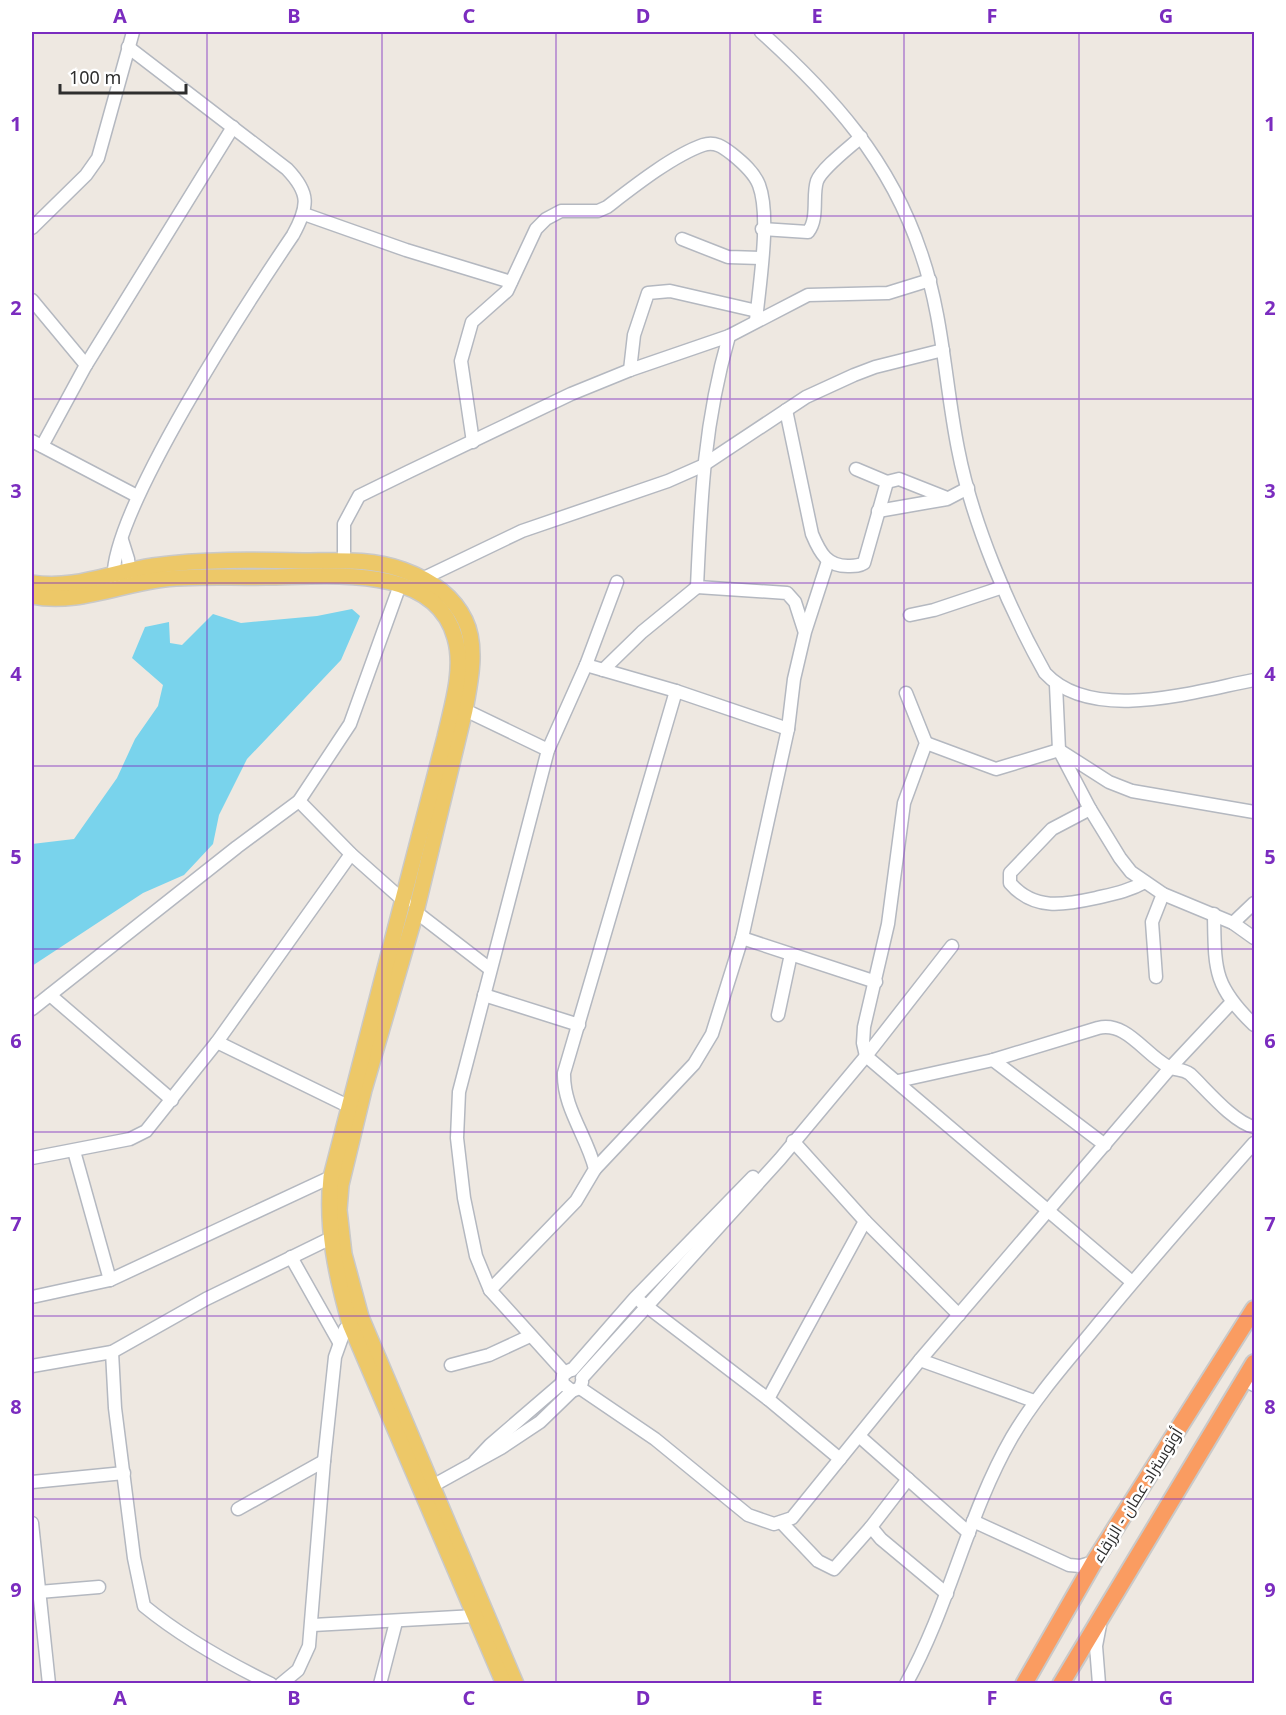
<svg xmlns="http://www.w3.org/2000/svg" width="1286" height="1715" font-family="'Noto Sans',Cairo,sans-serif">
<rect width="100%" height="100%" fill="#eee8e1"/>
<path fill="#79d3ec" d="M 352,609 L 360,616 L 341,660 L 247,759 L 219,815 L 213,844 L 184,875 L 143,893 L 32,966 L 32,844 L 74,839 L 117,778 L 135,739 L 158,706 L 163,685 L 132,658 L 145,627 L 169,622 L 170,643 L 182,645 L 213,614 L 241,623 L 317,616 Z"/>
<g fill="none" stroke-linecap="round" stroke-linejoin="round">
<defs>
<g id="minor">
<path d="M 761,32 C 832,96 890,160 921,253 C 943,316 945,384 958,449 C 972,522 1009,609 1045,673 C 1092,724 1196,691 1254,680"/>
<path d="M 304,214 L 406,250 L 511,282"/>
<path d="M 32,228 L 86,175 L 98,158 L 133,32"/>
<path d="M 762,229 L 808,232 C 819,218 812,196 817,181 C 822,168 850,147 861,137"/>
<path d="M 682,239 L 728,257 L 761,258"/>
<path d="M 32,300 L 86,365"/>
<path d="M 729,336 C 704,423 701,497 697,587 L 787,593 L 795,602 L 804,630"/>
<path d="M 630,370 L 634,335 L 648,293 L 670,291 L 757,311"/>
<path d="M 786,410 L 812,534 C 820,553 827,567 850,566 C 856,566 859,566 864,563 L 887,482 L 856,469"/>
<path d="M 32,441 L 137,496"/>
<path d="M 473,442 L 461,361 L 472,322 L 507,291 L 536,229 L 546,219 L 561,211 L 598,211 L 607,207 C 633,187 672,156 703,145 C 715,141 723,147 732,154 C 742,162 754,172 759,185 C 771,217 759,286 756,321"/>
<path d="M 42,446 L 86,365 L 233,127"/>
<path d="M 887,482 L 899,479 L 947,498"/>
<path d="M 878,511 L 947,499 L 968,488"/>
<path d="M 122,540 L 128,559 L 130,579"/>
<path d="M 344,560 L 344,524 L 359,496 L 408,472 L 571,394 L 630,370 L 729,336 L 808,295 L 888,293 L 930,280"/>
<path d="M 424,578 L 522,531 L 668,481 L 702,466 L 806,397 L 854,375 L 875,367 L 943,350"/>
<path d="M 114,582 C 105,519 253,294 293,235 C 309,206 310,193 287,169 L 128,47"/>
<path d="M 910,615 L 934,610 L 1003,587"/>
<path d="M 586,665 L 676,691 L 788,729"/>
<path d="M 603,670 L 642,632 L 697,587"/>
<path d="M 1056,685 L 1059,750 L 1090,809 L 1120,858 L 1131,872 L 1163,894 L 1233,923 L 1254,938"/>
<path d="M 906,693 L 926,743 L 904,803 L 888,924 L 864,1027 L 863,1043 L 866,1056 L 1132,1282"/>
<path d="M 465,710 L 548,750"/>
<path d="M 926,743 L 996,769 L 1059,750 L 1109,782 L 1132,791 L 1254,812"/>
<path d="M 299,801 L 351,854 L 405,902"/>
<path d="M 1090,809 L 1052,829 L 1010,873 L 1010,883 C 1034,911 1064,905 1096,898 C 1113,894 1129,891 1145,882"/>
<path d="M 416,912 L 490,969"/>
<path d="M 1214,914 C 1215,970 1213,985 1254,1025"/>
<path d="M 1233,923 L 1254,903"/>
<path d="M 742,938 L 876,982"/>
<path d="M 1156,977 L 1152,922 L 1163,894"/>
<path d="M 50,995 L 172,1100"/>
<path d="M 484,995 L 579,1025"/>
<path d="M 32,1009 L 237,847 L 299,801 L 350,724 L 400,585"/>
<path d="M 778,1015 L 791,954"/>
<path d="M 217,1042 L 348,1106"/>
<path d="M 993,1060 L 1105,1145"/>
<path d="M 898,1081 L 993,1060 L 1098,1028 C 1127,1021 1145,1055 1169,1067 C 1176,1071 1182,1068 1190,1074 C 1206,1089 1233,1122 1254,1127"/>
<path d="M 793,1141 L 865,1221 L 959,1315"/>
<path d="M 74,1151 L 110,1280"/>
<path d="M 32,1158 L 130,1139 L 146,1131 L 217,1042 L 351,854"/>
<path d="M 595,1169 L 694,1064 L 712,1034 L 742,938 L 788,729 L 794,679 L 805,632 L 828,561"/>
<path d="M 291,1257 L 339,1342"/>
<path d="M 490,1290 L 576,1201 L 595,1169 C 587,1136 563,1108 564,1073 L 676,691"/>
<path d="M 32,1297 L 110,1280 L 331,1177"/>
<path d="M 641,1302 L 768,1399 L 840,1459"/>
<path d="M 112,1352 L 115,1408 L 134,1558 L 144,1606 C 182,1637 226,1662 271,1684"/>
<path d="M 920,1360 L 1034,1401"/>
<path d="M 451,1365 L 489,1355 L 530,1336"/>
<path d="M 32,1366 L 112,1352 L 206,1299 L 331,1238"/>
<path d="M 572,1370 L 635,1298 L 753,1177"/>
<path d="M 565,1373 L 490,1290 L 476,1256 L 464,1198 L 457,1138 L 459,1092 L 548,750 L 586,665 L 617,582"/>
<path d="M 582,1378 L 780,1159 L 866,1056 L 952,946"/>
<path d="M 1244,1379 L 1254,1385"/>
<path d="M 562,1383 L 572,1391 L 580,1388 L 582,1382"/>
<path d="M 580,1388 L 655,1439 L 748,1515 L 774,1524 L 792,1518 L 920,1360 L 1170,1068 L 1231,1003"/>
<path d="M 768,1399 L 865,1221"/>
<path d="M 859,1436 L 969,1533"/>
<path d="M 475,1461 L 490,1445 L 562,1383 L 563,1375 L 570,1370"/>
<path d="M 908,1479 L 871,1527 L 881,1539 L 947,1594"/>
<path d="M 32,1482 L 124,1473"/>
<path d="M 425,1490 L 501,1448 L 540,1422 L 572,1391"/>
<path d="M 238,1509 L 324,1461"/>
<path d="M 973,1521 L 1069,1565 L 1080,1566 L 1094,1562"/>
<path d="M 781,1522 L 818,1561 L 834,1569 L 871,1527"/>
<path d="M 32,1523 L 49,1684"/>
<path d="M 39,1592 L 99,1587"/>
<path d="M 313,1625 L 475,1616"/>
<path d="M 281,1684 L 298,1670 L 309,1646 L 324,1461 L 335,1357 L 345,1329 L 355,1321"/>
<path d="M 380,1684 L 396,1622"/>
<path d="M 906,1684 C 950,1605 967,1515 1012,1437 C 1035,1398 1065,1364 1094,1329 C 1146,1265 1200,1204 1254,1143"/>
<path d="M 1099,1684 L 1096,1646 L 1100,1625"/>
</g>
<g id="major">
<path d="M 32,583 C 73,590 112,572 153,566 C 202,559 253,560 303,561 C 336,561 371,558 403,570 C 428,579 453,595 465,620 C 478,647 470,682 465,710 L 416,912 L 364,1090 L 341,1185 L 339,1210 L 344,1254 L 361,1317 L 516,1684"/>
<path d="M 32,596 C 73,605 116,586 157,580 C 193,575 230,578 266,577 C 324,577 435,562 455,638 C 464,669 452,706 445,737 L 331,1177 C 326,1228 336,1275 350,1324 L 504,1684"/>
</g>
<g id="highway">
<path d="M 1024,1684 L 1094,1562 L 1254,1309"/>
<path d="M 1061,1684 L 1254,1363"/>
</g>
</defs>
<use href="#minor" stroke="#b4b8c0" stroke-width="15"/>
<use href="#major" stroke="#c9c9c9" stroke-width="18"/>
<use href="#highway" stroke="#c9c9c9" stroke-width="20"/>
<use href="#minor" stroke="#fff" stroke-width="12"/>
<use href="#major" stroke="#edc868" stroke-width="15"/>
<use href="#highway" stroke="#fa9c61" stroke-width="16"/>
</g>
<path fill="none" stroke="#7b2cbf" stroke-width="1.5" stroke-opacity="0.55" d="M 207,32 L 207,1684M 382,32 L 382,1684M 556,32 L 556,1684M 730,32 L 730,1684M 904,32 L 904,1684M 1079,32 L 1079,1684M 32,216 L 1254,216M 32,399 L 1254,399M 32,583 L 1254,583M 32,766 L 1254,766M 32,949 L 1254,949M 32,1132 L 1254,1132M 32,1316 L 1254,1316M 32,1499 L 1254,1499"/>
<g text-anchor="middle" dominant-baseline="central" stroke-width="5" stroke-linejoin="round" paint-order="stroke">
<g font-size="16" fill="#2e2e2e" stroke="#fff">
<text transform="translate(1137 1495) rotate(-58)">أوتوستراد عمان - الزرقاء</text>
</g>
</g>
<rect width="1286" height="1715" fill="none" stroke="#ffffff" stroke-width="66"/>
<path d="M60 84v9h126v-9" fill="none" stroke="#2e2e2e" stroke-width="3"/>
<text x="69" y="84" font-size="18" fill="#2e2e2e" stroke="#ffffff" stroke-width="4.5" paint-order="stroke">100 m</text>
<rect x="33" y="33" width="1220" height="1649" fill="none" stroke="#7b2cbf" stroke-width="2"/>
<g font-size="20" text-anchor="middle" font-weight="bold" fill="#7b2cbf">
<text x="120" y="23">A</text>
<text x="294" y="23">B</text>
<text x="469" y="23">C</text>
<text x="643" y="23">D</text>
<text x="817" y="23">E</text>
<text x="992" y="23">F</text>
<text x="1166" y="23">G</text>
<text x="16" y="131">1</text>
<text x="1270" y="131">1</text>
<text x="16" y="315">2</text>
<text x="1270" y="315">2</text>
<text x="16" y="498">3</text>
<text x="1270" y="498">3</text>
<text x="16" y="681">4</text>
<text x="1270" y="681">4</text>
<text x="16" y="864">5</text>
<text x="1270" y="864">5</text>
<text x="16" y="1048">6</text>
<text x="1270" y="1048">6</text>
<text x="16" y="1231">7</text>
<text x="1270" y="1231">7</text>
<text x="16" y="1414">8</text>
<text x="1270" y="1414">8</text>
<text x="16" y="1597">9</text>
<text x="1270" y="1597">9</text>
<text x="120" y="1705">A</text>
<text x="294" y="1705">B</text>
<text x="469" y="1705">C</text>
<text x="643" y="1705">D</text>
<text x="817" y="1705">E</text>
<text x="992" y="1705">F</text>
<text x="1166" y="1705">G</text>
</g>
</svg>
